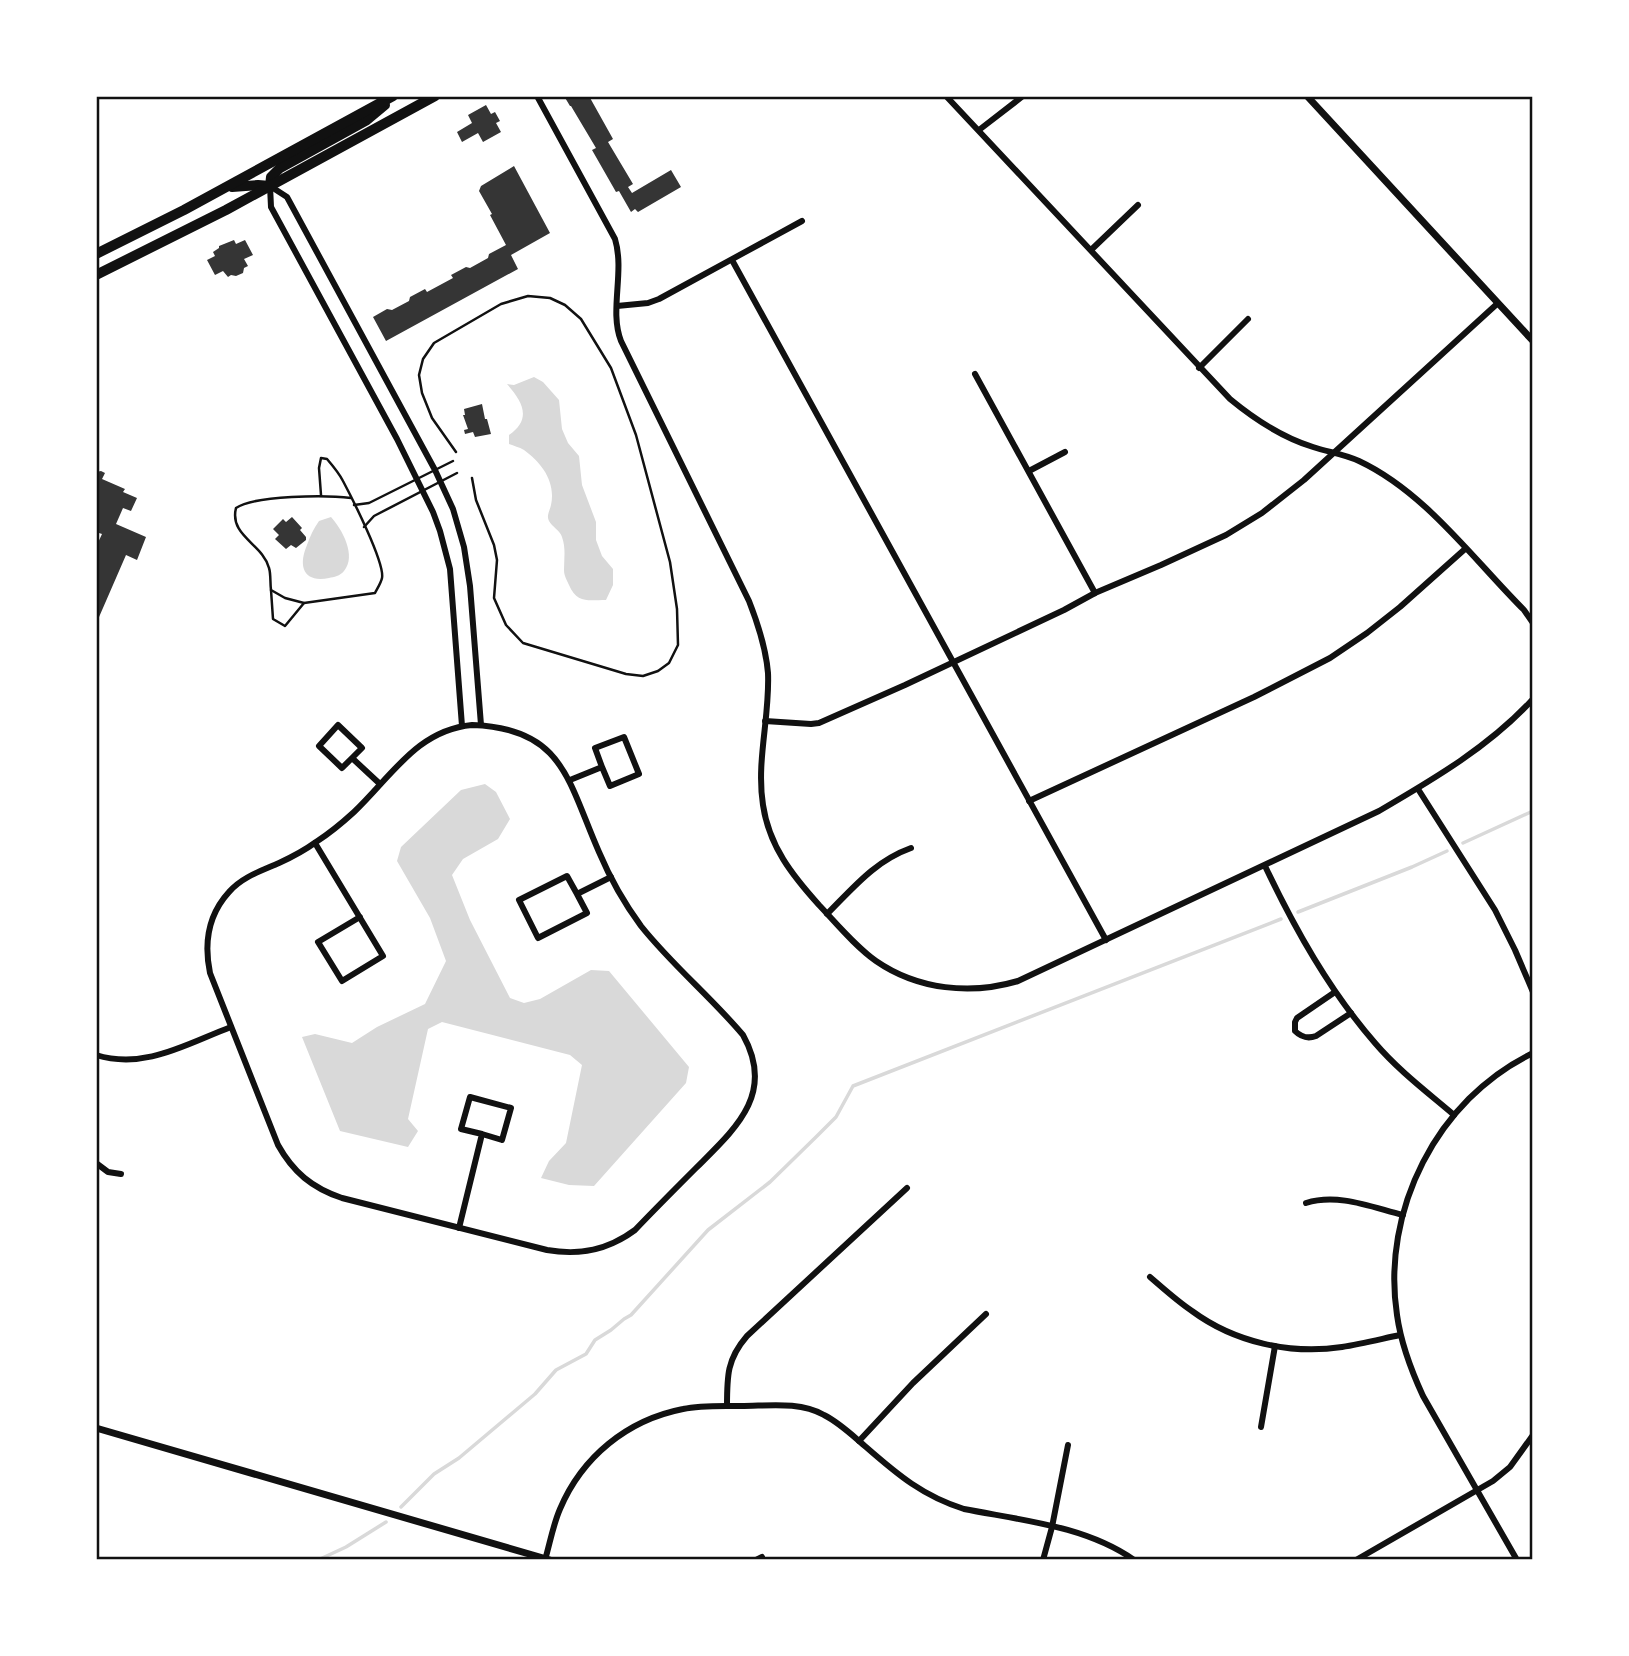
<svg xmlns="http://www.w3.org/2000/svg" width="1629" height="1656" font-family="'Source Sans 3',sans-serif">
<rect width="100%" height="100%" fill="#fff"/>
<g fill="#d9d9d9">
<path d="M 534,377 L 543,382 L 559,400 L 562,429 L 568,443 L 579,456 L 582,485 L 596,522 L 596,540 L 602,556 L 613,569 L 613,585 L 606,600 C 589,600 577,604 569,585 C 567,580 564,576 564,570 C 564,559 566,548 562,537 C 560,530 552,527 549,521 C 546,516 550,510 551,505 C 556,482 542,463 524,450 C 519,447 514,446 509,444 L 509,435 C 532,419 523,402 507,384 L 514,385 Z"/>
<path d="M 331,517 C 342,529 357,556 344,571 C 340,576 334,577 329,578 C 303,583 298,566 307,545 C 310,536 314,528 319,521 Z"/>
<path d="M 485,784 L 496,792 L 510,819 L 498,839 L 463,859 L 452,875 L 470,920 L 510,998 L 524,1003 L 540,999 L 591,970 L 609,971 L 689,1067 L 686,1083 L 594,1186 L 569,1185 L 541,1178 L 549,1161 L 566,1143 L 582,1065 L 570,1055 L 442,1022 L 428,1029 L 408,1119 L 418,1131 L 408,1147 L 340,1131 L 302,1037 L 315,1034 L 352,1043 L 377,1027 L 425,1004 L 446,961 L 430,918 L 397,861 L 401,847 L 461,790 Z"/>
</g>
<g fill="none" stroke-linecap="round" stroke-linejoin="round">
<g stroke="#d9d9d9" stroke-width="3.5">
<path d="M 1463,843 L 1533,811"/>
<path d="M 1298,912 L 1412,867 L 1447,851"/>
<path d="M 401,1507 L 434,1474 L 459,1458 L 535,1394 L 556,1370 L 586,1354 L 595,1340 L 611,1330 L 624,1319 L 631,1315 L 708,1230 L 770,1182 L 817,1136 L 836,1117 L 853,1086 L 1281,919"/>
<path d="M 318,1560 L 346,1547 L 386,1522"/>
</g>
</g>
<g fill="#353535">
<path d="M 564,96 L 589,96 L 613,139 L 608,142 L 633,184 L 628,187 L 632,193 L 671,170 L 681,187 L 638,212 L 635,209 L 631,212 L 619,191 L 616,192 L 592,150 L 596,148 L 571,106 L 570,106 Z"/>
<path d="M 486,105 L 491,114 L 495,112 L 500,121 L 496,123 L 501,132 L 483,142 L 478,133 L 462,142 L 457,132 L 472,123 L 468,115 Z"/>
<path d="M 514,166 L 550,233 L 511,255 L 518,269 L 386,341 L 373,317 L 387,309 L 392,310 L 409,301 L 410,297 L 425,289 L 427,292 L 453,278 L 451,275 L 466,267 L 470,268 L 488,258 L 489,254 L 506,245 L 490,215 L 492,214 L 479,191 L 481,186 Z"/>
<path d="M 234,240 L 236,244 L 245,240 L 253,255 L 244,259 L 248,266 L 244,268 L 243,273 L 236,276 L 231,275 L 228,277 L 223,271 L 215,275 L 207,260 L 215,256 L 213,252 L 219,248 L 219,246 Z"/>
<path d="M 482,404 L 485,419 L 487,419 L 491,434 L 475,437 L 473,432 L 465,434 L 464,430 L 468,429 L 463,415 L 465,415 L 464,409 Z"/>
<path d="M 101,471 L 105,473 L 102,479 L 125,489 L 123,492 L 137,498 L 131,511 L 123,508 L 116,524 L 146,537 L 137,560 L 126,555 L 96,624 L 96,547 L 102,534 L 96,532 L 96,472 Z"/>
<path d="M 292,517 L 302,528 L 300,530 L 306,537 L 306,540 L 296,548 L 291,545 L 286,549 L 275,539 L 279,535 L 273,529 L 283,519 L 286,522 Z"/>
</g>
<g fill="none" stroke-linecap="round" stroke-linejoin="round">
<g stroke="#111" stroke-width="2.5">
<path d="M 456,452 L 432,418 L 422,393 L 419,375 L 423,359 L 434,343 L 501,304 L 528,296 L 550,298 L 565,305 L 581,319 L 611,368 L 636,435 L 670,562 L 677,609 L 678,645 L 669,663 L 658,671 L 643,676 L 626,674 L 523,643 L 506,625 L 494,598 L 497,560 L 494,545 L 476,500 L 472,478"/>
<path d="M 321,495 L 319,468 L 321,458 L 327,459 C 333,466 339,473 343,481 C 352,498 385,563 382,578 C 381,583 377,589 375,593 L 304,603 L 285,598 L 271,590 C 270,583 271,574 269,568 C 263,544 229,536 236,508 C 255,495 327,495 351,498"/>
<path d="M 354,505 L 369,503 L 453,461"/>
<path d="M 364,527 L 374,516 L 457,473"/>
<path d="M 271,590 L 273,619 L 285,626 L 304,603"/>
</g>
<g stroke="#111" stroke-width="6">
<path d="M 537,96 L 615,239 C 625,272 609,311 621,341 L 749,601 C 758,624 766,648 768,673 C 770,717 756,761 763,805 C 769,846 792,875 819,905 C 837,924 855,946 876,961 C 918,990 971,995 1018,981 L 1379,811 C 1434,779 1490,746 1533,699"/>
<path d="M 946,96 L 1230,399 C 1253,418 1284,438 1313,447 C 1328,452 1344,454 1359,461 C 1425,492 1473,559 1524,610 L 1533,623"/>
<path d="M 979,130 L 1023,96"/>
<path d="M 270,186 L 287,197 L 435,470 L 453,509 L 464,547 L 470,586 L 481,725"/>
<path d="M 270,186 L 271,207 L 397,439 L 433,512 L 440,531 L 450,569 L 462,726"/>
<path d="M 1091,250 L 1138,205"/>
<path d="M 732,260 L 1106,940"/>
<path d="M 617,306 L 648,303 L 659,299 L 802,221"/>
<path d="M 1199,368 L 1248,319"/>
<path d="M 975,374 L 1095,593"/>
<path d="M 1029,471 L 1065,452"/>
<path d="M 765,721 L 811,724 L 819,723 L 905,685 L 1064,610 L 1095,593 L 1161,565 L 1226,535 L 1262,513 L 1304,480 L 1498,303"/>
<path d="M 472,725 C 564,728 568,782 599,852 C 610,878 624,903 641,926 C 672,965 711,997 743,1035 C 776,1094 735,1129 696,1168 C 675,1189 655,1209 635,1230 C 608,1250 580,1256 547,1250 L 342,1198 C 312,1188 293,1172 278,1145 L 210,973 C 204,944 208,915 229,892 C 242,877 261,871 279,863 C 292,857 305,850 316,842 C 330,833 342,823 354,812 C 391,777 417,730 472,725 Z"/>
<path d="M 352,758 L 362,748 L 338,725 L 319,746 L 342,768 L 352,758 L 380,784"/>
<path d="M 570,780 L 602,767 L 610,786 L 639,774 L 624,737 L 595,748 L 602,767"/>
<path d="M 1418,789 L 1495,910 L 1515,950 L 1533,992"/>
<path d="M 1029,801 L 1254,697 L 1330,658 L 1367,633 L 1400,607 L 1465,549"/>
<path d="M 315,843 L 383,956 L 342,981 L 318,942 L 360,917"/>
<path d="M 1265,866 C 1295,929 1329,990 1375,1043 C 1398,1070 1427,1092 1454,1115"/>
<path d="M 577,894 L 587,913 L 538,938 L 519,900 L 567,876 L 577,894 L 611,877"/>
<path d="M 827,914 C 854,887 875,861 911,848"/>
<path d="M 1335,992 L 1297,1018 L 1295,1022 L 1295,1031 C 1301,1037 1308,1039 1316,1036 L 1351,1013"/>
<path d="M 96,1055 C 145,1070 186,1044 231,1027"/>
<path d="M 96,1163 L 108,1172 L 121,1174"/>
<path d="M 1306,1203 C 1338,1193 1371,1207 1403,1215"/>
<path d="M 459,1228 L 482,1134 L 461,1129 L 470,1097 L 511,1108 L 502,1140 L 482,1134"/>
<path d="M 1150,1277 C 1164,1289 1177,1301 1192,1311 C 1234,1342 1290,1355 1342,1347 C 1361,1344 1381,1339 1400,1335"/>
<path d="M 727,1406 C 727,1376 727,1359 747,1336 L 907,1188"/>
<path d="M 1261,1427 L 1275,1346"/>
<path d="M 859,1441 L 913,1383 L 986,1314"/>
<path d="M 545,1560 C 550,1543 553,1525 560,1509 C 582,1457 627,1420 683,1409 C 701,1405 722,1406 741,1406 C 768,1406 799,1401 824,1415 C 840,1423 853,1436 866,1447 C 898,1475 923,1496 964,1509 C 1020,1520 1086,1526 1134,1560"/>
<path d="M 756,1560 L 762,1557"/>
<path d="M 1043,1560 L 1052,1527 L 1068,1445"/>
<path d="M 1356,1560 L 1493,1481 L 1510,1467 L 1533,1435"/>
<path d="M 1517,1560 L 1423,1396 C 1411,1370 1401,1344 1397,1315 C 1381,1211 1437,1099 1533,1053"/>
</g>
<g stroke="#111" stroke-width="7">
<path d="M 1307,96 L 1533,341"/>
<path d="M 96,1428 L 550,1560"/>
</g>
<g stroke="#111" stroke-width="10">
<path d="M 270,186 L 271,177 L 280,168 L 367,120 L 385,105"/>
<path d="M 232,187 L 258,185 L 270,186"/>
<path d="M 96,254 L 184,210 L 393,96"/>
<path d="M 96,275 L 226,210 L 435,96"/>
</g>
</g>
<rect width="1629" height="1656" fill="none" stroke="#ffffff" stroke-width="196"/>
<rect x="98" y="98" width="1433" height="1460" fill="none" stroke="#111" stroke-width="2.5"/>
</svg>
